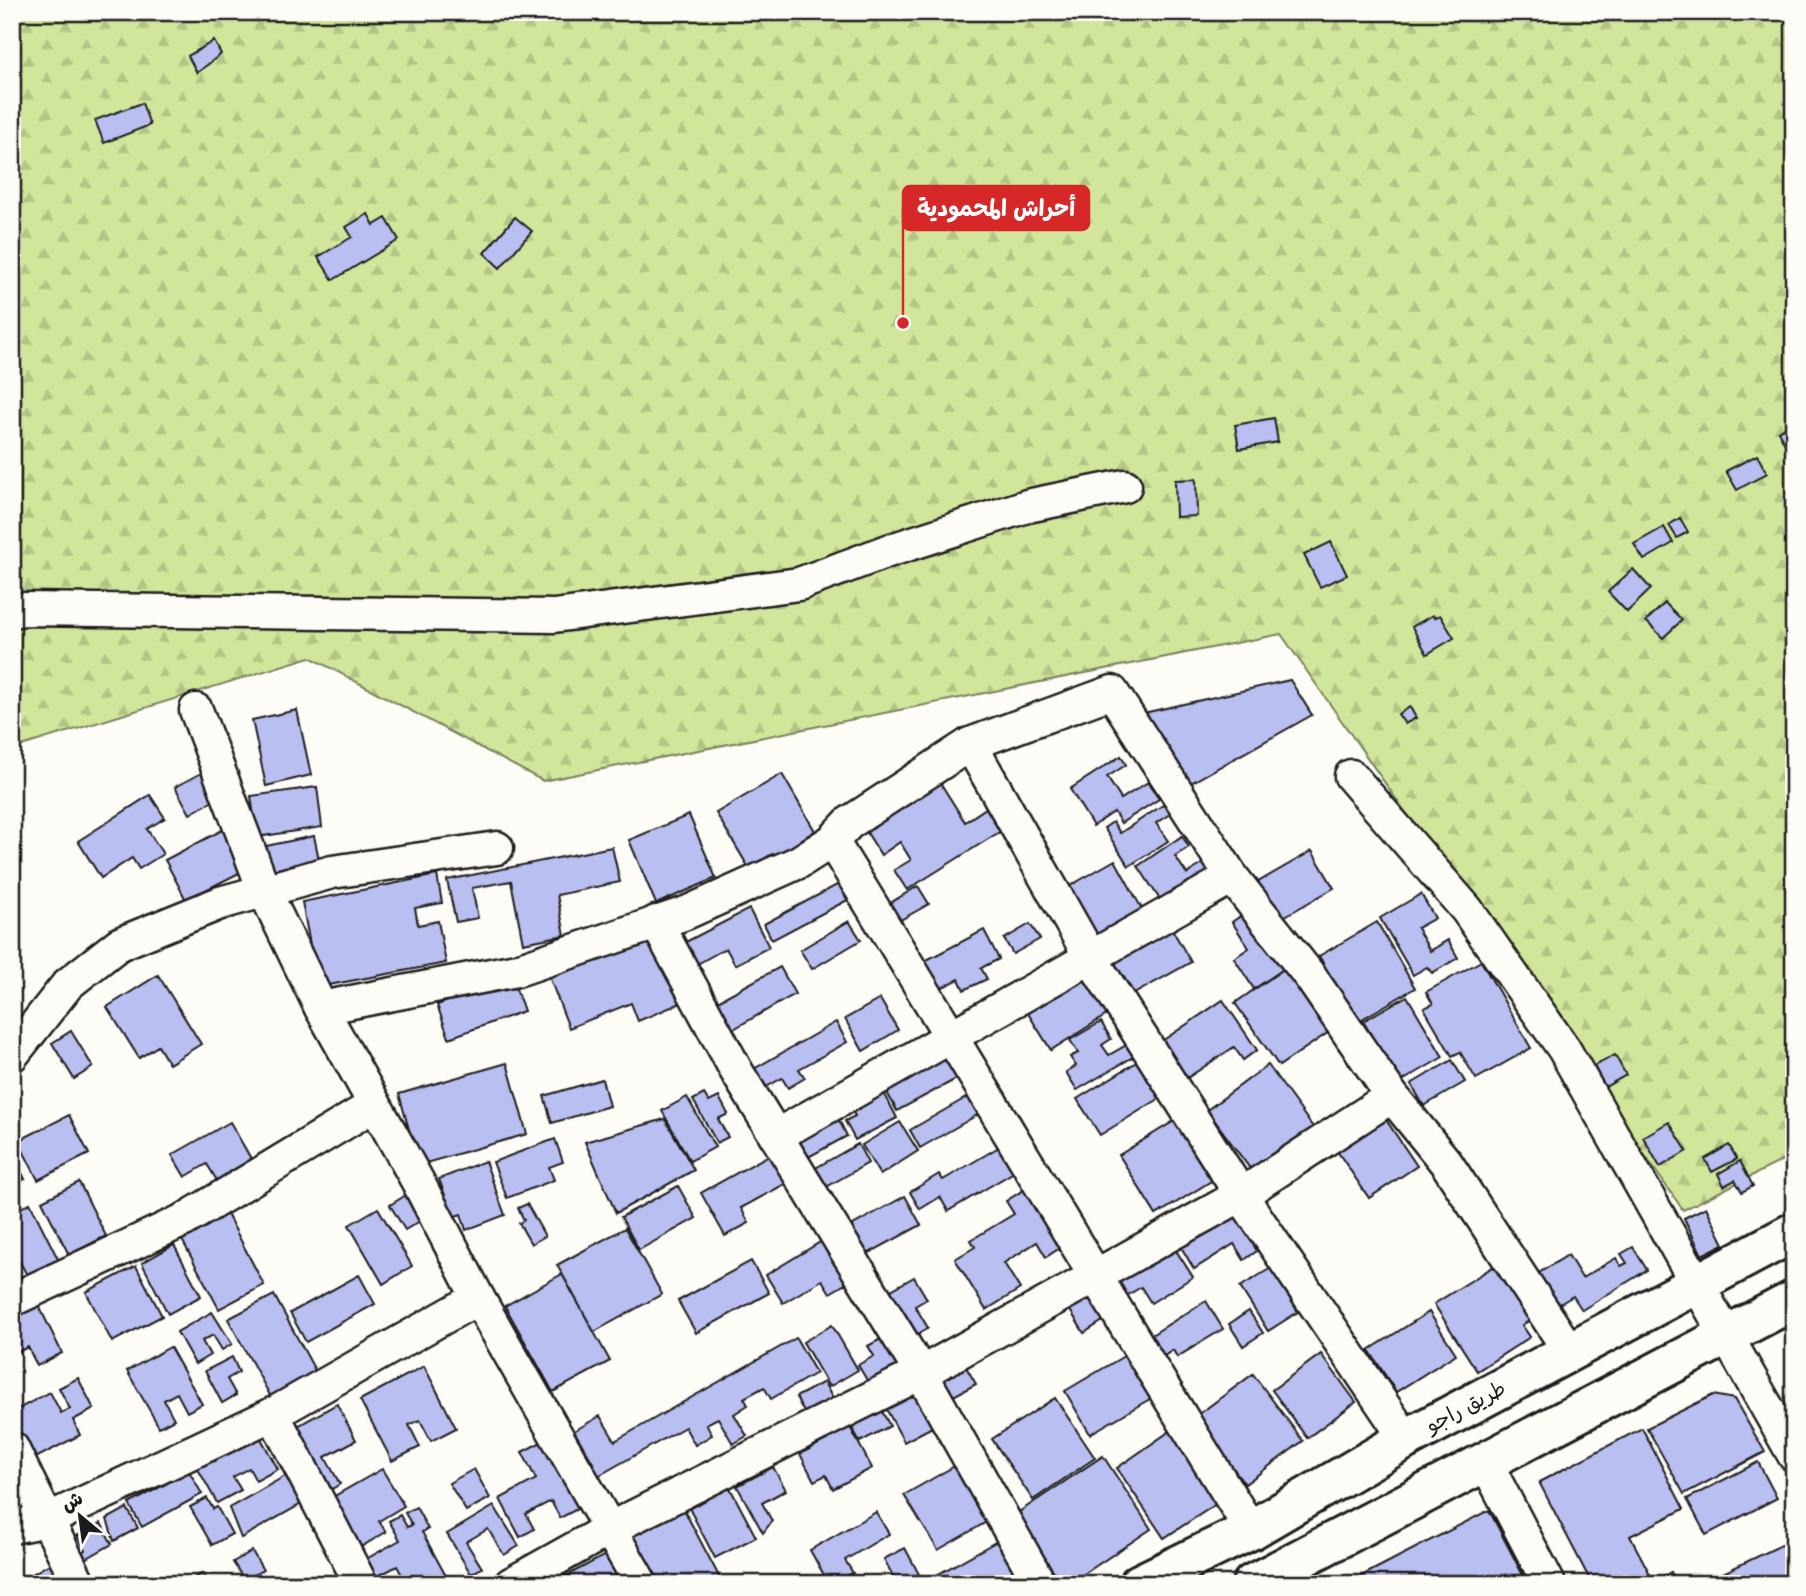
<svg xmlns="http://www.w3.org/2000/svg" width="1806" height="1596" font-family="'Balsamiq Sans','Playpen Sans Arabic',sans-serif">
<defs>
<pattern id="forest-firs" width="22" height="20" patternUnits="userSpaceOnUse" patternTransform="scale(1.75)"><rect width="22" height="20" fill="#d1e69b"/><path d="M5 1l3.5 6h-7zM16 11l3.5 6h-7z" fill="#b3c585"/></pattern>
</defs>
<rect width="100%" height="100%" fill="#fdfcf7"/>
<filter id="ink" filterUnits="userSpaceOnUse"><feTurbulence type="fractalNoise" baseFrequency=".0143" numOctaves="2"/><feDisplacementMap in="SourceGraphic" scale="14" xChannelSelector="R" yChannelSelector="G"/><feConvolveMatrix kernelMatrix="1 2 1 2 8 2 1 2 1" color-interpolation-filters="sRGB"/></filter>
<g filter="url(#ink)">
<path fill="url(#forest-firs)" stroke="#76815c" stroke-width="2" d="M 12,12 L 1794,12 L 1794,1155 L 1683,1210 L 1281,634 L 543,781 L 310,657 L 12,749 Z"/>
<g fill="#b9bff1" stroke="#1c1c1c" stroke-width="2">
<path d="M 214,41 L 221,54 L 197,73 L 188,56 Z"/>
<path d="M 142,103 L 150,125 L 104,143 L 95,120 Z"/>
<path d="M 368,214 L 374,225 L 386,218 L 399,240 L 333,280 L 318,257 L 352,237 L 346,227 Z"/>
<path d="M 515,217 L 532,231 L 500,268 L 484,253 Z"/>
<path d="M 1274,418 L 1278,442 L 1239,449 L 1235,425 Z"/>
<path d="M 1794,422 L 1794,442 L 1786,446 L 1778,431 Z"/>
<path d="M 1757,455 L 1767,473 L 1737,490 L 1726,471 Z"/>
<path d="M 1196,479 L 1197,516 L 1176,517 L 1175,480 Z"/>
<path d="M 1680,518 L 1688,532 L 1677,538 L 1669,525 Z"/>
<path d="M 1664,527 L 1673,543 L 1644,560 L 1634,544 Z"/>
<path d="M 1331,542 L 1347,575 L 1320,587 L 1304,555 Z"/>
<path d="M 1633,569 L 1651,589 L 1627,612 L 1608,592 Z"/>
<path d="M 1665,603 L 1682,620 L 1663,638 L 1646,621 Z"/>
<path d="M 1433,615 L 1434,618 L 1440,615 L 1454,638 L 1427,654 L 1412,627 Z"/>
<path d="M 1290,680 L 1312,715 L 1189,784 L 1135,715 Z"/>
<path d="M 1410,707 L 1416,718 L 1405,724 L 1398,714 Z"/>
<path d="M 297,710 L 311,775 L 266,786 L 252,720 Z"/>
<path d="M 1121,756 L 1126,765 L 1107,777 L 1121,799 L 1148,782 L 1159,799 L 1121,823 L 1114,812 L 1093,826 L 1070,789 Z"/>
<path d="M 203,772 L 218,798 L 190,814 L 175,787 Z"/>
<path d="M 782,774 L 815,831 L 802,839 L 808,848 L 779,864 L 772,854 L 749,868 L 716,813 Z"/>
<path d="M 936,776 L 965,822 L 986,808 L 1001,831 L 907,890 L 894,870 L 911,860 L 900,842 L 881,855 L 861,823 Z"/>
<path d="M 317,787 L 322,827 L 257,837 L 251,796 Z"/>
<path d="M 150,795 L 165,818 L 147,829 L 163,854 L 139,869 L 132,858 L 101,878 L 78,841 Z"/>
<path d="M 1166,803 L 1173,812 L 1156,823 L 1168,841 L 1129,866 L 1104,828 L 1113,822 L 1120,833 Z"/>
<path d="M 689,815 L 716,878 L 656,904 L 629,840 Z"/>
<path d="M 224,829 L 245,870 L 186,900 L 165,860 Z"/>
<path d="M 314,836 L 320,864 L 272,874 L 266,846 Z"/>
<path d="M 1182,836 L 1189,847 L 1175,856 L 1187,874 L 1206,861 L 1214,873 L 1165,907 L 1138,866 Z"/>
<path d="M 612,847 L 620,882 L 557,895 L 565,935 L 523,943 L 511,881 L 472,888 L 478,918 L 456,922 L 447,880 Z"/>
<path d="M 1312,851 L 1334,888 L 1273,923 L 1251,886 Z"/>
<path d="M 1115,860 L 1147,918 L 1093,948 L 1061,891 Z"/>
<path d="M 437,875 L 442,903 L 415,908 L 418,925 L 438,921 L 446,963 L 318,987 L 302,902 Z"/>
<path d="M 848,879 L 857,895 L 772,940 L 764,924 Z"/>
<path d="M 918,886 L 929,904 L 897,922 L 887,905 Z"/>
<path d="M 1421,894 L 1435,918 L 1417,928 L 1430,951 L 1448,940 L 1458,958 L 1432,973 L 1427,967 L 1413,975 L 1380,918 Z"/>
<path d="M 749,909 L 769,947 L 735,965 L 726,948 L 692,967 L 680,945 Z"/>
<path d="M 1249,910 L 1288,966 L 1254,989 L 1234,958 L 1249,948 L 1232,922 Z"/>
<path d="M 849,921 L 861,940 L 812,969 L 800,950 Z"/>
<path d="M 1377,922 L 1415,988 L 1357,1022 L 1319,956 Z"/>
<path d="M 1030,924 L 1040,939 L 1013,954 L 1004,939 Z"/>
<path d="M 1169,924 L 1191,962 L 1125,999 L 1104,960 Z"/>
<path d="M 651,928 L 681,1003 L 638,1021 L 631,1003 L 569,1028 L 547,971 Z"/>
<path d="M 984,930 L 999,959 L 981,968 L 987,979 L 964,990 L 959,979 L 931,993 L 917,965 Z"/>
<path d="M 1481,961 L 1531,1048 L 1476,1079 L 1460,1052 L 1452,1056 L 1424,1008 L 1433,1004 L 1426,992 Z"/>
<path d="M 1288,966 L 1332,1030 L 1279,1066 L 1235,1003 Z"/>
<path d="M 780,967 L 795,994 L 730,1031 L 714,1003 Z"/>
<path d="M 1085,968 L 1113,1011 L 1051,1050 L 1024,1007 Z"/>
<path d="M 158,975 L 201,1044 L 169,1064 L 158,1046 L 139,1058 L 107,1007 Z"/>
<path d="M 512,978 L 524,1011 L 449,1038 L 437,1005 Z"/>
<path d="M 1407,996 L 1443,1057 L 1399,1083 L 1363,1021 Z"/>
<path d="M 880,999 L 898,1030 L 863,1051 L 845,1019 Z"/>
<path d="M 1223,1000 L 1257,1050 L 1243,1060 L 1234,1047 L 1187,1078 L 1162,1041 Z"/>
<path d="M 836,1022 L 847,1042 L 799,1069 L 805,1078 L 788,1088 L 782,1078 L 763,1089 L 752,1070 Z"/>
<path d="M 1101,1022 L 1111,1039 L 1102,1045 L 1109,1055 L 1130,1043 L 1136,1055 L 1077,1090 L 1066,1072 L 1076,1066 L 1070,1057 L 1078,1053 L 1070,1040 Z"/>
<path d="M 71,1031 L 93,1067 L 74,1079 L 52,1043 Z"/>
<path d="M 946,1053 L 960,1077 L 897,1111 L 884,1087 Z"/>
<path d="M 1615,1055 L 1626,1075 L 1605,1087 L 1594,1066 Z"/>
<path d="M 1145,1057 L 1167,1094 L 1100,1135 L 1077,1099 Z"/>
<path d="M 1452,1060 L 1465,1082 L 1424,1106 L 1411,1084 Z"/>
<path d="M 507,1063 L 527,1134 L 419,1165 L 399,1094 Z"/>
<path d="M 1268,1065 L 1315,1130 L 1254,1174 L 1207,1110 Z"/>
<path d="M 602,1079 L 609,1106 L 552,1123 L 544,1096 Z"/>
<path d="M 880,1085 L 897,1118 L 855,1140 L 845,1121 L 855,1116 L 848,1102 Z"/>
<path d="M 704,1094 L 709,1102 L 719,1097 L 728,1114 L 718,1119 L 728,1137 L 717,1143 L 693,1100 Z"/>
<path d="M 969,1096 L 979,1114 L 920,1148 L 910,1130 Z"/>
<path d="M 687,1097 L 715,1147 L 690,1161 L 662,1111 Z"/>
<path d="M 843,1108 L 847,1116 L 839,1120 L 847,1136 L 803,1160 L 790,1137 Z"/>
<path d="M 1380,1111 L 1417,1166 L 1369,1198 L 1331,1142 Z"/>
<path d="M 69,1115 L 89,1154 L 38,1180 L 18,1141 Z"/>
<path d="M 1184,1115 L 1221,1175 L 1156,1215 L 1119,1155 Z"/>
<path d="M 665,1119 L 694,1170 L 616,1213 L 585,1142 Z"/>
<path d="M 230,1122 L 254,1164 L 219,1184 L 207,1164 L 185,1177 L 172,1155 Z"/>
<path d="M 900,1122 L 918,1151 L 880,1175 L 862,1145 Z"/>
<path d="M 1669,1122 L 1687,1151 L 1660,1167 L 1643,1137 Z"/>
<path d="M 555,1139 L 563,1162 L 549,1167 L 554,1180 L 507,1198 L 493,1162 Z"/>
<path d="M 858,1144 L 868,1163 L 823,1189 L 812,1170 Z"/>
<path d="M 1004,1144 L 1019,1169 L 948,1211 L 940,1197 L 920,1209 L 910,1192 L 939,1174 L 943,1180 Z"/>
<path d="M 1729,1145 L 1737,1159 L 1712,1172 L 1705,1159 Z"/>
<path d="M 778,1150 L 794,1179 L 741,1208 L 749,1223 L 725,1236 L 701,1193 Z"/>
<path d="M 12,1153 L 25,1179 L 12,1185 Z"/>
<path d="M 485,1161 L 505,1215 L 466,1230 L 461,1214 L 453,1217 L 439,1179 Z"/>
<path d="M 1740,1161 L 1753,1186 L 1742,1192 L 1735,1180 L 1724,1186 L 1718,1174 Z"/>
<path d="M 79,1182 L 106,1236 L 69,1255 L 42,1201 Z"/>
<path d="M 678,1186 L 696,1218 L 639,1250 L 621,1217 Z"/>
<path d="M 1030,1186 L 1066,1244 L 1046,1257 L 1037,1242 L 1004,1263 L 1020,1289 L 986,1310 L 955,1259 L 975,1247 L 971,1240 L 1014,1214 L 1006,1201 Z"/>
<path d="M 414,1190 L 430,1215 L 405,1230 L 390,1205 Z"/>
<path d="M 905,1196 L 921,1225 L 862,1257 L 846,1229 Z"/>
<path d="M 30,1203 L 60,1263 L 29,1279 L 12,1247 L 12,1213 Z"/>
<path d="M 1235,1203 L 1258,1239 L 1252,1242 L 1257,1251 L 1244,1260 L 1234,1244 L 1194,1269 L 1177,1240 Z"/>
<path d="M 527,1204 L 545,1236 L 531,1244 L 519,1223 L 524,1220 L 518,1208 Z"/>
<path d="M 1706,1207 L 1724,1244 L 1702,1255 L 1684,1218 Z"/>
<path d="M 378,1208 L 412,1266 L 383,1284 L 349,1225 Z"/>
<path d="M 227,1214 L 264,1285 L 219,1309 L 181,1238 Z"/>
<path d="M 625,1228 L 662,1294 L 594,1332 L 557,1265 Z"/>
<path d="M 827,1238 L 852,1280 L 830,1293 L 822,1280 L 783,1303 L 766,1275 Z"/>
<path d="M 1168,1238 L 1193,1277 L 1151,1303 L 1141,1287 L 1120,1300 L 1106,1278 Z"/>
<path d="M 174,1245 L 201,1296 L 168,1314 L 142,1263 Z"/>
<path d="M 1633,1247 L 1647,1270 L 1582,1310 L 1573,1296 L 1553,1308 L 1534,1276 L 1568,1255 L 1582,1278 L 1616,1258 L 1621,1266 L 1627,1263 L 1621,1254 Z"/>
<path d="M 751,1261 L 769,1293 L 696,1333 L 678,1301 Z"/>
<path d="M 1499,1263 L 1534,1318 L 1522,1325 L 1530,1337 L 1477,1371 L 1434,1304 Z"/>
<path d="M 136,1266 L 162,1316 L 112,1342 L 86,1292 Z"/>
<path d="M 1271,1268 L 1298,1312 L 1268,1331 L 1240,1287 Z"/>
<path d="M 562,1274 L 610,1361 L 553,1392 L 505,1306 Z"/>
<path d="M 359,1275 L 375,1304 L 306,1342 L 290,1313 Z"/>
<path d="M 914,1277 L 927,1299 L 915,1306 L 928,1328 L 911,1338 L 886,1293 Z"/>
<path d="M 1091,1287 L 1109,1317 L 1084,1333 L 1065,1302 Z"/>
<path d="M 274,1295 L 317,1374 L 272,1399 L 228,1319 Z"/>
<path d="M 1206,1301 L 1223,1329 L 1177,1357 L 1173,1350 L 1158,1360 L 1145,1339 Z"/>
<path d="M 39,1306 L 62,1353 L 37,1366 L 28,1347 L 18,1352 L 12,1339 L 12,1319 Z"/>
<path d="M 1249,1311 L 1263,1333 L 1243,1346 L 1229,1324 Z"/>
<path d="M 212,1312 L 232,1344 L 222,1350 L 213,1335 L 202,1341 L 210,1355 L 195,1364 L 177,1332 Z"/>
<path d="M 1429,1312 L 1456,1354 L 1396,1392 L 1369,1350 Z"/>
<path d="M 832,1325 L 858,1370 L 829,1387 L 803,1342 Z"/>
<path d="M 888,1335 L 910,1371 L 874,1392 L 858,1365 L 874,1356 L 868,1346 Z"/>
<path d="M 796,1338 L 816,1373 L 771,1399 L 764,1387 L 744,1398 L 748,1405 L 734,1414 L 747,1436 L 733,1444 L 718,1418 L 706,1424 L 712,1435 L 695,1445 L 685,1427 L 591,1480 L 584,1468 L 593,1463 L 574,1431 L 600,1416 L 615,1441 Z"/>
<path d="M 170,1347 L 202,1404 L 187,1412 L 177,1393 L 164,1400 L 174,1419 L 159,1427 L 127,1371 Z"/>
<path d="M 1129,1353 L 1155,1396 L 1090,1434 L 1065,1391 Z"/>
<path d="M 1321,1354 L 1356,1402 L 1307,1438 L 1272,1390 Z"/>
<path d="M 232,1357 L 239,1372 L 227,1379 L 236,1395 L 222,1403 L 205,1371 Z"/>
<path d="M 962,1360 L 976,1384 L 948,1399 L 935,1376 Z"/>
<path d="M 424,1366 L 456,1428 L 431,1441 L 420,1420 L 409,1425 L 420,1447 L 392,1461 L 360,1400 Z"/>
<path d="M 1253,1374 L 1303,1441 L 1245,1484 L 1195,1417 Z"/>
<path d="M 78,1378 L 94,1409 L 73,1420 L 80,1435 L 28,1462 L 12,1431 L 12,1412 L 50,1392 L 61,1413 L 70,1409 L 59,1388 Z"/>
<path d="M 824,1382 L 837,1407 L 809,1422 L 796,1397 Z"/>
<path d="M 917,1385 L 938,1424 L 904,1442 L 883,1403 Z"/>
<path d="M 1713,1395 L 1734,1399 L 1765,1452 L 1684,1494 L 1647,1428 Z"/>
<path d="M 1055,1398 L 1095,1458 L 1033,1500 L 992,1439 Z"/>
<path d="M 337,1404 L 356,1440 L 325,1457 L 340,1484 L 324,1494 L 289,1431 Z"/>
<path d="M 878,1404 L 890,1426 L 860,1442 L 848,1420 Z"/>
<path d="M 850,1427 L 872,1468 L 833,1489 L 826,1475 L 814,1481 L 800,1454 Z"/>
<path d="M 1176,1427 L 1224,1499 L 1164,1538 L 1117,1468 Z"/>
<path d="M 1642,1428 L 1684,1509 L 1630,1536 L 1652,1578 L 1640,1584 L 1592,1584 L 1539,1482 Z"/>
<path d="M 259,1435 L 278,1469 L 256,1481 L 249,1468 L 233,1477 L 241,1490 L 217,1503 L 198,1469 Z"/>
<path d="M 545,1440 L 581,1507 L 560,1518 L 551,1501 L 526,1514 L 534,1529 L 520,1537 L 500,1499 L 536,1479 L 522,1452 Z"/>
<path d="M 1103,1456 L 1151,1529 L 1069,1584 L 1062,1584 L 1016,1514 Z"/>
<path d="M 1758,1462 L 1777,1498 L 1706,1535 L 1687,1499 Z"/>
<path d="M 958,1464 L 990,1520 L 938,1550 L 904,1495 Z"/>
<path d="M 773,1467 L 786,1490 L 762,1503 L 772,1521 L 763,1533 L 737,1486 Z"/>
<path d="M 382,1469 L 404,1506 L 379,1521 L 386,1532 L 354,1551 L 326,1501 Z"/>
<path d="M 474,1469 L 490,1498 L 466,1511 L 449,1483 Z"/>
<path d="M 189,1471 L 202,1494 L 142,1527 L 129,1504 Z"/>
<path d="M 287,1475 L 303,1503 L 241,1538 L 229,1508 Z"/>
<path d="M 729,1486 L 756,1537 L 715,1558 L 689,1508 Z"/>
<path d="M 207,1498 L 213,1509 L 217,1507 L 232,1534 L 212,1545 L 190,1507 Z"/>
<path d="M 494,1506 L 519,1546 L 504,1555 L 488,1529 L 466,1542 L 482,1568 L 471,1574 L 447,1534 Z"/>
<path d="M 682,1506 L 723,1584 L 650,1584 L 625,1536 Z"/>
<path d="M 416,1507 L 428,1529 L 422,1532 L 447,1578 L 437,1584 L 407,1584 L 397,1566 L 380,1575 L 384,1584 L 373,1584 L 361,1562 L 400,1540 L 389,1521 L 400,1515 L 407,1527 L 412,1525 L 405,1513 Z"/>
<path d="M 127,1508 L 138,1528 L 114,1541 L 107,1519 Z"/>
<path d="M 1489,1510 L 1526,1581 L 1520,1584 L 1346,1584 Z"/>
<path d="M 876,1512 L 889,1534 L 845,1560 L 853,1573 L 829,1584 L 810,1550 Z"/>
<path d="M 101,1523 L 112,1544 L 82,1561 L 78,1554 L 85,1550 L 77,1536 Z"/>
<path d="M 1006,1536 L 1033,1584 L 942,1584 L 937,1575 Z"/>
<path d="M 1794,1539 L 1794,1584 L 1725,1584 L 1721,1574 Z"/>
<path d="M 905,1548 L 921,1578 L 910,1584 L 897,1584 L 884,1559 Z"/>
<path d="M 252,1551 L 263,1570 L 244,1580 L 233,1562 Z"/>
<path d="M 607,1554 L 623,1584 L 556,1584 L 555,1582 Z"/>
<path d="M 51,1563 L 63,1584 L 15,1584 Z"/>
<path d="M 1671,1572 L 1677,1584 L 1650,1584 Z"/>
<path d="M 203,1573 L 209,1584 L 182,1584 Z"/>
</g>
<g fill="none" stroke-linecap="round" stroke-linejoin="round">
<defs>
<g id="minor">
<path d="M 12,611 L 24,609 L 554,616 L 799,584 L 888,551 L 1027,506 L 1125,486"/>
<path d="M 196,710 L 264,890 L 321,1008 L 418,1182 L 478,1298 L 641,1584"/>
<path d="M 970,744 L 1091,958 L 1241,1195 L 1406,1439"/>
<path d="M 1351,776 L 1467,910 L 1564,1049 L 1794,1455"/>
<path d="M 832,841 C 973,1070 1109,1302 1251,1530"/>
<path d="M 656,922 L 737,1072 L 921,1373 L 1040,1584"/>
<path d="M 321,1008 L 517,970 L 686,913 L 799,862 L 832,841 L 849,823 L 970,744 L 1112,692 L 1232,877 L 1309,975 L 1392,1096 L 1447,1164 L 1570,1352"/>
<path d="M 12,1055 L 68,984 L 119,944 L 220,903 L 332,872 L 497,848"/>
<path d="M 776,1136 L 1232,877"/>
<path d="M 12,1300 L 184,1220 L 374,1105"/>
<path d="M 273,1414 L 361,1584"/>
<path d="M 12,1448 L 79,1584"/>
<path d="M 1485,1461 L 1549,1584"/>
<path d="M 12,1527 L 47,1520 L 273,1414 L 478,1298"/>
<path d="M 511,1584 L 611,1528 L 921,1373 L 1241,1195 L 1392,1096"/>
</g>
<g id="secondary">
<path d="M 1139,1584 L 1251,1530 L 1406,1439 L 1794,1232"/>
<path d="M 1252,1584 L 1794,1300"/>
</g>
</defs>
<use href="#minor" stroke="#1c1c1c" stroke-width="37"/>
<use href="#secondary" stroke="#1c1c1c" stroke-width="44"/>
<use href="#minor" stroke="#fdfcf7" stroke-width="32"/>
<use href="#secondary" stroke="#fdfcf7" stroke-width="38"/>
</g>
</g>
<g text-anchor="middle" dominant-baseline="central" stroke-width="6" stroke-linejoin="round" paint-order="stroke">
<g font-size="21" fill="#1c1c1c" stroke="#fdfcf7">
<text transform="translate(1466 1407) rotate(-28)">طريق راجو</text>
</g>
</g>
<path fill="none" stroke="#d62828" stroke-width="2.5" d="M903 323L903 208"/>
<circle fill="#d62828" stroke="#fdfcf7" stroke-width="2.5" cx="903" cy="323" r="7"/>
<rect fill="#d62828" stroke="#d62828" stroke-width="2.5" x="903" y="186" width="186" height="44" rx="7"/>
<g font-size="23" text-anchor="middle" font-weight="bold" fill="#fff">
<text x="996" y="216">أحراش المحمودية</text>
</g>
<rect width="1806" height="1596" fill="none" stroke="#fdfcf7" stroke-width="42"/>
<rect x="21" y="21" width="1764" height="1554" fill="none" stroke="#1c1c1c" stroke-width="2.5" filter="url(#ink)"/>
<g transform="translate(80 1516) rotate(331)" stroke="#fdfcf7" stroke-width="5" paint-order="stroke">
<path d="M0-5L12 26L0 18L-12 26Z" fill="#1c1c1c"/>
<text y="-10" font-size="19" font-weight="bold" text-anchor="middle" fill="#1c1c1c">ش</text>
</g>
</svg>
